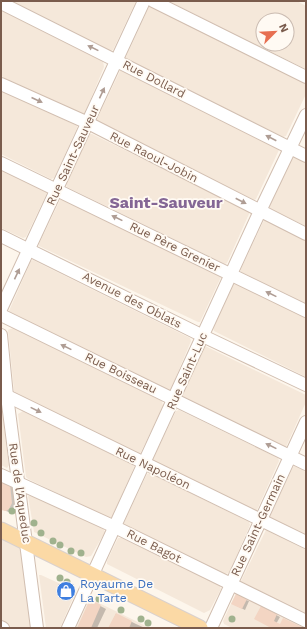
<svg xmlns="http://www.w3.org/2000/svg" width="307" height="629" font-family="'Work Sans',sans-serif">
<rect width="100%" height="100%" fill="#fdf6ec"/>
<g fill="#f5e8da" fill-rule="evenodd">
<path d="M 10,1 L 136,1 L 113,50 L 110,51 Z"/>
<path d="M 168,1 L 297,1 L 306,6 L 306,69 ZM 263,20 L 287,20 L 287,44 L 263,44 Z"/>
<path d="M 152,6 L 306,83 L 306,94 L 286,136 L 283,137 L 126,59 L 126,57 L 149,7 Z"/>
<path d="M 1,10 L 103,61 L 104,67 L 84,115 L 81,116 L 1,76 Z"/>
<path d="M 123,70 L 278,148 L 279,150 L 256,199 L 254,200 L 97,123 L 96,121 L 120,71 Z"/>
<path d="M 1,88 L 77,126 L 77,128 L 54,178 L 51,179 L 1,154 Z"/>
<path d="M 90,134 L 92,134 L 249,211 L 249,214 L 227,263 L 225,264 L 67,187 L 66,184 Z"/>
<path d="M 293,156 L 296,156 L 306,161 L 306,226 L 270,209 L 269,206 Z"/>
<path d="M 1,168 L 46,190 L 47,193 L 26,237 L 23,238 L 1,228 Z"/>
<path d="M 64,199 L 220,275 L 221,277 L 200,322 L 198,322 L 39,246 L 39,244 L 60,200 Z"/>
<path d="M 264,220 L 266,220 L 306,239 L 306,304 L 241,272 L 241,269 Z"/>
<path d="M 33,260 L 190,338 L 191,341 L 170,391 L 9,313 L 9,311 L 31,261 Z"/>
<path d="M 236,282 L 306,317 L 306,377 L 214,331 L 213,328 L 234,283 Z"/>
<path d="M 13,328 L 162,401 L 163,406 L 140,454 L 137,455 L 16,395 L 14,391 L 8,330 Z"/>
<path d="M 205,346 L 306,395 L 306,402 L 286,447 L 284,448 L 183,399 L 182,396 Z"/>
<path d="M 1,402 L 9,465 L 7,468 L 1,465 Z"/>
<path d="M 179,410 L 278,458 L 279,461 L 257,510 L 255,511 L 154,462 L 153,459 L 176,411 Z"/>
<path d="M 23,411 L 133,465 L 134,467 L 112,517 L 109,518 L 28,479 L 26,477 L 18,414 Z"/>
<path d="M 294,466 L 306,472 L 306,537 L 269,518 L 293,467 Z"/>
<path d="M 150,473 L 249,522 L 250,525 L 229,573 L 225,574 L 125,526 L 124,523 L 147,474 Z"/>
<path d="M 32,495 L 103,528 L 105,532 L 91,556 L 86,557 L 34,532 L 28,496 Z"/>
<path d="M 1,530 L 27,542 L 37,628 L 1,628 Z"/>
<path d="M 266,530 L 306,550 L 306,615 L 241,582 L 241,581 Z"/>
<path d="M 118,538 L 122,538 L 219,584 L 221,589 L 210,610 L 204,613 L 107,564 L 107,561 Z"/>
<path d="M 39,575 L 41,575 L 76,591 L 60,628 L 46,628 Z"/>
<path d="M 236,593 L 306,628 L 232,628 L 224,624 L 223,621 Z"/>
<path d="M 91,599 L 150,628 L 76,628 L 89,600 Z"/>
</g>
<g fill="#0003">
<path d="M 10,485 L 15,488 L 17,506 L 14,511 L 11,513 L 1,509 Z"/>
<path d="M 246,600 L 249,601 L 245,610 L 235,605 Z"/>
<path d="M 91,601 L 106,609 L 97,628 L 78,628 Z"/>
<path d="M 261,607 L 280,617 L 276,624 L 302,628 L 272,628 Z"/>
<path d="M 116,614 L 136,624 L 145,628 L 109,628 Z"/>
</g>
<g fill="#f3d5c3">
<path d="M 1,480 L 10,484 L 12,503 L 9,509 L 6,511 L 1,510 Z"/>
<path d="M 236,594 L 247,599 L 242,609 L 231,604 Z"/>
<path d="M 90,599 L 101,605 L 91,628 L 77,628 Z"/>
<path d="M 261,606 L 277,614 L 274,621 L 280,624 L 283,618 L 304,628 L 271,628 L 254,619 Z"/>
<path d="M 116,613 L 132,621 L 129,628 L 108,628 Z"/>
</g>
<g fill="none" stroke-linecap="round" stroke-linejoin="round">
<defs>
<g id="minor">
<path d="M 153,1 L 306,77"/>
<path d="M 1,3 L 306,156"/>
<path d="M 1,84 L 88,123 L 306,234"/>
<path d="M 1,163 L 306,311"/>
<path d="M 1,236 L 203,336 L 306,385"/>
<path d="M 1,309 L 144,1"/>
<path d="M 1,315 L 306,464"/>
<path d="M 1,335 L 7,396 L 37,628"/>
<path d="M 1,393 L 306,542"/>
<path d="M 1,475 L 115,527 L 306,621"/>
<path d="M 1,627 L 3,628"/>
<path d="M 68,628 L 260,211 L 306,115"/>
<path d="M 211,628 L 306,422"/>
</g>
<path id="major" d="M 1,530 L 200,628"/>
</defs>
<use href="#minor" stroke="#d1beb0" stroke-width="14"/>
<use href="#major" stroke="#dad1cd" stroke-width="17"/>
<use href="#minor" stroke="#fff" stroke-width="12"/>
<use href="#major" stroke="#fbd9a5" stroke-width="15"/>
</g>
<g fill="#a0b28e">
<circle cx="12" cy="511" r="3.5"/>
<circle cx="34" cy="523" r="3.5"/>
<circle cx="41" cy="533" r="3.5"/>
<circle cx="53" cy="541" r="3.5"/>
<circle cx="60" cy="545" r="3.5"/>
<circle cx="71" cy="551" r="3.5"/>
<circle cx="81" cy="553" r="3.5"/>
<circle cx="60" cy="578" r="3.5"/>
<circle cx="67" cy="582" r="3.5"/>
<circle cx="99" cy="599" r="3.5"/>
<circle cx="121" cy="610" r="3.5"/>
<circle cx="141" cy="619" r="3.5"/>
<circle cx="232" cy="619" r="3.5"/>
<circle cx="148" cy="623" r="3.5"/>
</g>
<defs><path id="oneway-solid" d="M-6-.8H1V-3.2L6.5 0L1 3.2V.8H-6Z"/></defs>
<g fill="#af9d94">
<use href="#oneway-solid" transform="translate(93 48) rotate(-154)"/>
<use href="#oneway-solid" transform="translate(102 93) rotate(-65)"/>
<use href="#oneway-solid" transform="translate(37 100) rotate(24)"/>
<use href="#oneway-solid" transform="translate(271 138) rotate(-153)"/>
<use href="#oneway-solid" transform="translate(241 201) rotate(27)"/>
<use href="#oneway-solid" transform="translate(117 218) rotate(-154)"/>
<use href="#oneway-solid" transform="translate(17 274) rotate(-65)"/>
<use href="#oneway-solid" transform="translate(271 294) rotate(-154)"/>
<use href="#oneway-solid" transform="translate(66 347) rotate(-154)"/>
<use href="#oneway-solid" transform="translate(36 410) rotate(26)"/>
<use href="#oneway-solid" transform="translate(271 446) rotate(-154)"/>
</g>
<defs>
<symbol id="shop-disc" viewBox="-11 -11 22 22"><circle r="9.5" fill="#3f7fe0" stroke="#fffaf3"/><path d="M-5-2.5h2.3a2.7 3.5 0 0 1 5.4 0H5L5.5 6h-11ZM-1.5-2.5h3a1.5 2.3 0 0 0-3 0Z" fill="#fff"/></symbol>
</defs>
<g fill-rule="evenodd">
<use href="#shop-disc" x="55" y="580" width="22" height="22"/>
</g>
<g text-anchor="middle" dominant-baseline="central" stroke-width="3.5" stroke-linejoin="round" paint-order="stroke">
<g font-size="12" fill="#7a5c4d" stroke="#fffaf3">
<text transform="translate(154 79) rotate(27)">Rue Dollard</text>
<text transform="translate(73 155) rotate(-65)">Rue Saint-Sauveur</text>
<text transform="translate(154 157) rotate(27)">Rue Raoul-Jobin</text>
<text transform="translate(175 247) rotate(26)">Rue Père Grenier</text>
<text transform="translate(132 300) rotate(27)">Avenue des Oblats</text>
<text transform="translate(187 371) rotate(-66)">Rue Saint-Luc</text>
<text transform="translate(121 373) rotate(26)">Rue Boisseau</text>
<text transform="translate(153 468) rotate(26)">Rue Napoléon</text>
<text transform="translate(20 493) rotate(82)">Rue de l'Aqueduc</text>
<text transform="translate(258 525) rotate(-65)">Rue Saint-Germain</text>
<text transform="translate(154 546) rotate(27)">Rue Bagot</text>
</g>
<g font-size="12" fill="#366cbe" stroke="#fffaf3" text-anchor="start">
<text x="80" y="584">Royaume De<tspan x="80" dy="14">La Tarte</tspan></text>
</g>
<g font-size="16" font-weight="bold" fill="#846695" stroke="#fffaf3">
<text x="166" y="202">Saint-Sauveur</text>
</g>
</g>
<rect width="307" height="629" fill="none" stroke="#7a5c4d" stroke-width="4"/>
<g transform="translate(275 32) rotate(66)"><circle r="19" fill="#fffaf3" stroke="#cabbb1"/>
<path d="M0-3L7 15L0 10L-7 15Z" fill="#e76f51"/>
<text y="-6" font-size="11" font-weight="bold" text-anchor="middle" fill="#7a5c4d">N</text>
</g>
</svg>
